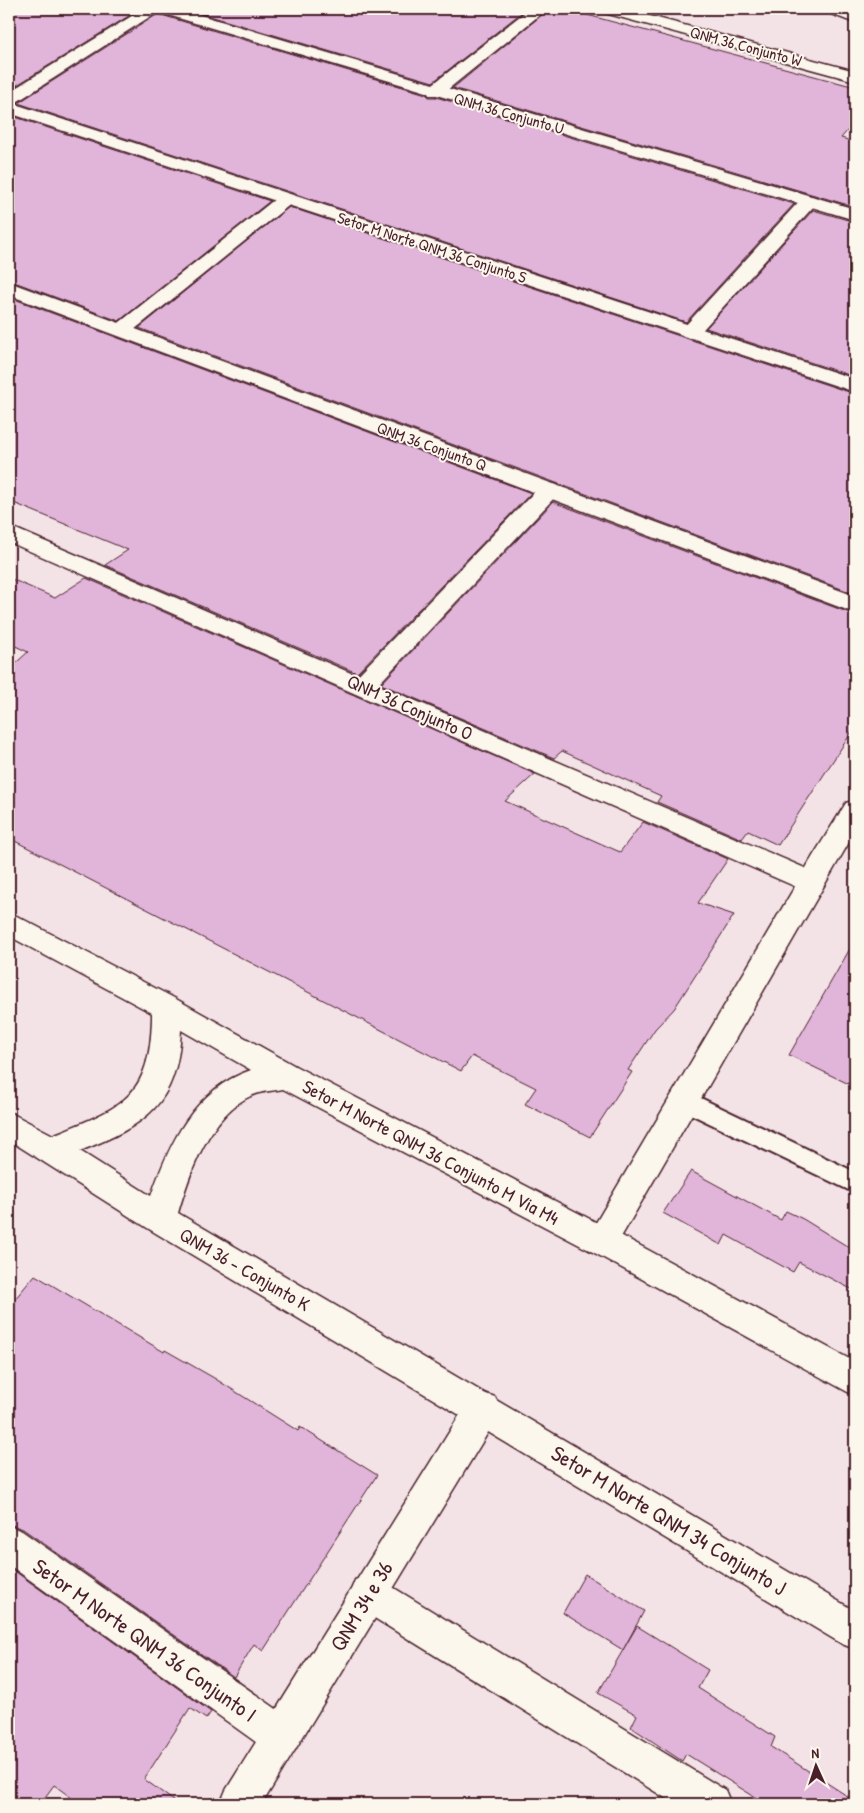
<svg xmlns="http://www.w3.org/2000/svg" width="864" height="1813" font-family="'Patrick Hand',sans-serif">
<rect width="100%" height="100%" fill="#f3e3e7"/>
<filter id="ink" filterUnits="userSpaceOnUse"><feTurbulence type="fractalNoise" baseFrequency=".02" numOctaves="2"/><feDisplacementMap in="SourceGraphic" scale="10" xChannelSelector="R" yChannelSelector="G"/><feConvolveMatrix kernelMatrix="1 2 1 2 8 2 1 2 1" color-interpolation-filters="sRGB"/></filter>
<g filter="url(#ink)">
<g fill="#e1b5da" stroke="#4a1f2b">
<path d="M 9,9 L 140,9 L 9,90 Z"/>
<path d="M 186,9 L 526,9 L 433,82 Z"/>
<path d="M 549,9 L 565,9 L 855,87 L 855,122 L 841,138 L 855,142 L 855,207 L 453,88 Z"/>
<path d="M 158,14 L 426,94 L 429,97 L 436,97 L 794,204 L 686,322 L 18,103 Z"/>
<path d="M 9,115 L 270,201 L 119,321 L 9,280 Z"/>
<path d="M 289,207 L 855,394 L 855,594 L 139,328 Z"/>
<path d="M 813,210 L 855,222 L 855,377 L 706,328 Z"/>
<path d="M 9,297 L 531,493 L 357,673 L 105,565 L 128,550 L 9,501 Z"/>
<path d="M 553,502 L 855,615 L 855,727 L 778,845 L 748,831 L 742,839 L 657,802 L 661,796 L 562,751 L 554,758 L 381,684 Z"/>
<path d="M 9,578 L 55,598 L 86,578 L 535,774 L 505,801 L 620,852 L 643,822 L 728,859 L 698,903 L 734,915 L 674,1009 L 655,1029 L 628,1070 L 632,1072 L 590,1137 L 525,1104 L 536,1088 L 472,1056 L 461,1071 L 9,838 L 9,669 L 28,652 L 9,643 Z"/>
<path d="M 855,940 L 855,1087 L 789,1055 Z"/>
<path d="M 691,1171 L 781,1220 L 786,1211 L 803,1219 L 855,1251 L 855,1291 L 799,1262 L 793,1272 L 726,1235 L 721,1245 L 663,1213 Z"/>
<path d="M 35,1275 L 164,1352 L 165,1350 L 214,1378 L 298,1431 L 300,1427 L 377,1475 L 263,1651 L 254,1644 L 234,1677 L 23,1529 L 9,1524 L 9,1306 Z"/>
<path d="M 9,1567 L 211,1712 L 206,1719 L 190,1708 L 144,1779 L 178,1804 L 80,1804 L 54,1785 L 40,1804 L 9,1804 Z"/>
<path d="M 585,1574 L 644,1611 L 623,1650 L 563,1613 Z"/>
<path d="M 637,1626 L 708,1670 L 698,1688 L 775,1737 L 771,1747 L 855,1801 L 855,1804 L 766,1804 L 686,1754 L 682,1761 L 631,1727 L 637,1715 L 598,1693 Z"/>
</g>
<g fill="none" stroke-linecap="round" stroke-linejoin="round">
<defs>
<path id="service" d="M 686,1091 L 855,1172 L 855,1193 L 678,1108 L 674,1101 L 678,1094 Z"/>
<g id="pedestrian">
<path d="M 529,9 L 547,9 L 441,95 L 429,95 L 427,91 L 429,87 Z"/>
<path d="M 286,194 L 292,195 L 295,199 L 292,203 L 129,334 L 122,336 L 115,334 L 112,330 L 115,326 L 280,195 Z"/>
<path d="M 809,196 L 815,197 L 818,201 L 815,205 L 697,336 L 690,338 L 683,336 L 680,332 L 683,328 L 803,197 Z"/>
<path d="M 549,483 L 557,485 L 560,490 L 557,495 L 371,692 L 362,695 L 353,692 L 350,686 L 353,680 L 541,485 Z"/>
</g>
<g id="minor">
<path d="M 156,9 L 180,9 L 855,209 L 855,220 L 158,12 Z"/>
<path d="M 599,9 L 624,9 L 855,71 L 855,81 L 601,12 Z"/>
<path d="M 824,9 L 846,9 L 855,13 L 855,23 L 826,12 Z"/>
<path d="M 9,102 L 855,379 L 855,392 L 9,113 Z"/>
<path d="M 9,282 L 855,596 L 855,613 L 9,295 Z"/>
<path d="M 9,526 L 821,875 L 825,882 L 821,889 L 811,892 L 801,889 L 9,542 Z"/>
<path d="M 9,1526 L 22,1531 L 295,1722 L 300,1736 L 295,1750 L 281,1755 L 267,1750 L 9,1565 Z"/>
<path d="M 368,1575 L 381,1580 L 725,1790 L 731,1804 L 675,1804 L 355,1606 L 350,1593 L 355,1580 Z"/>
</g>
<g id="tertiary">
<path d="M 143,9 L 162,9 L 15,103 L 9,104 L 9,92 Z"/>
<path d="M 855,800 L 855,832 L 613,1251 L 602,1255 L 591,1251 L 586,1241 L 591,1231 L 813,856 L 846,803 Z"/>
<path d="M 483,1393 L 495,1397 L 500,1409 L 495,1421 L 262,1804 L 220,1804 L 226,1790 L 471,1397 Z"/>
</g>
<path id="secondary" d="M 9,912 L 176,999 L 297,1067 L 613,1231 L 855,1362 L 855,1396 L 591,1251 L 283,1089 C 273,1091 262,1091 253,1095 C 210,1113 190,1172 178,1213 L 855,1611 L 855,1649 L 842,1644 L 149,1229 L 9,1140 L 9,1112 L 53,1135 C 122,1107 150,1099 152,1018 L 152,1013 L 9,936 ZM 181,1030 L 251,1070 C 194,1089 169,1144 151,1196 L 80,1151 C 145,1125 177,1106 181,1030 Z"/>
</defs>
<use href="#service" stroke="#4a1f2b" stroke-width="4"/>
<use href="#pedestrian" stroke="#4a1f2b" stroke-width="3"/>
<use href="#minor" stroke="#4a1f2b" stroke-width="3"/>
<use href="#tertiary" stroke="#4a1f2b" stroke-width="3"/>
<use href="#secondary" stroke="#4a1f2b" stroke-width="3"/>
<use href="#service" fill="#fbf7ec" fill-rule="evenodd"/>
<use href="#pedestrian" fill="#fbf7ec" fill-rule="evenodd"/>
<use href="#minor" fill="#fbf7ec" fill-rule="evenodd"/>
<use href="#tertiary" fill="#fbf7ec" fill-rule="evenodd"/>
<use href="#secondary" fill="#fbf7ec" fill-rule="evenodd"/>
</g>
</g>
<g text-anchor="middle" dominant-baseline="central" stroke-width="4" stroke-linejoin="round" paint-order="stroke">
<g font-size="16" fill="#4a1f2b" stroke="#fbf7ec">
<text transform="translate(746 46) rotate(15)">QNM 36 Conjunto W</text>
<text transform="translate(509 113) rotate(16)">QNM 36 Conjunto U</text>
<text transform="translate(432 247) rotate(18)">Setor M Norte QNM 36 Conjunto S</text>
<text transform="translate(432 446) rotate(20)">QNM 36 Conjunto Q</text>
</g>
<g font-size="19" fill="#4a1f2b" stroke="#fbf7ec">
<text transform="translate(410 707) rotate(24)">QNM 36 Conjunto O</text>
<text transform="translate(431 1152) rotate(28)">Setor M Norte QNM 36 Conjunto M Via M4</text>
<text transform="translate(245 1269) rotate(30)">QNM 36 - Conjunto K</text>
</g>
<g font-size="22" fill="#4a1f2b" stroke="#fbf7ec">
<text transform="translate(669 1520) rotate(31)">Setor M Norte QNM 34 Conjunto J</text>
<text transform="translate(361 1606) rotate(-59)">QNM 34 e 36</text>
<text transform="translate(145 1640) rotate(35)">Setor M Norte QNM 36 Conjunto I</text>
</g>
</g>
<rect width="864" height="1813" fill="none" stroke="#fbf7ec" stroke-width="30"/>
<rect x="15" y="15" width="834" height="1783" fill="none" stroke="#4a1f2b" stroke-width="2" filter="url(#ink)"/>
<g transform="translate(816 1766) rotate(357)" stroke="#fbf7ec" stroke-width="4" paint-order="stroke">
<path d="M0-4L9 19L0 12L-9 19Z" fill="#4a1f2b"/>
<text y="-8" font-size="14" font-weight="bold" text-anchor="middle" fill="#4a1f2b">N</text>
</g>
</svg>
